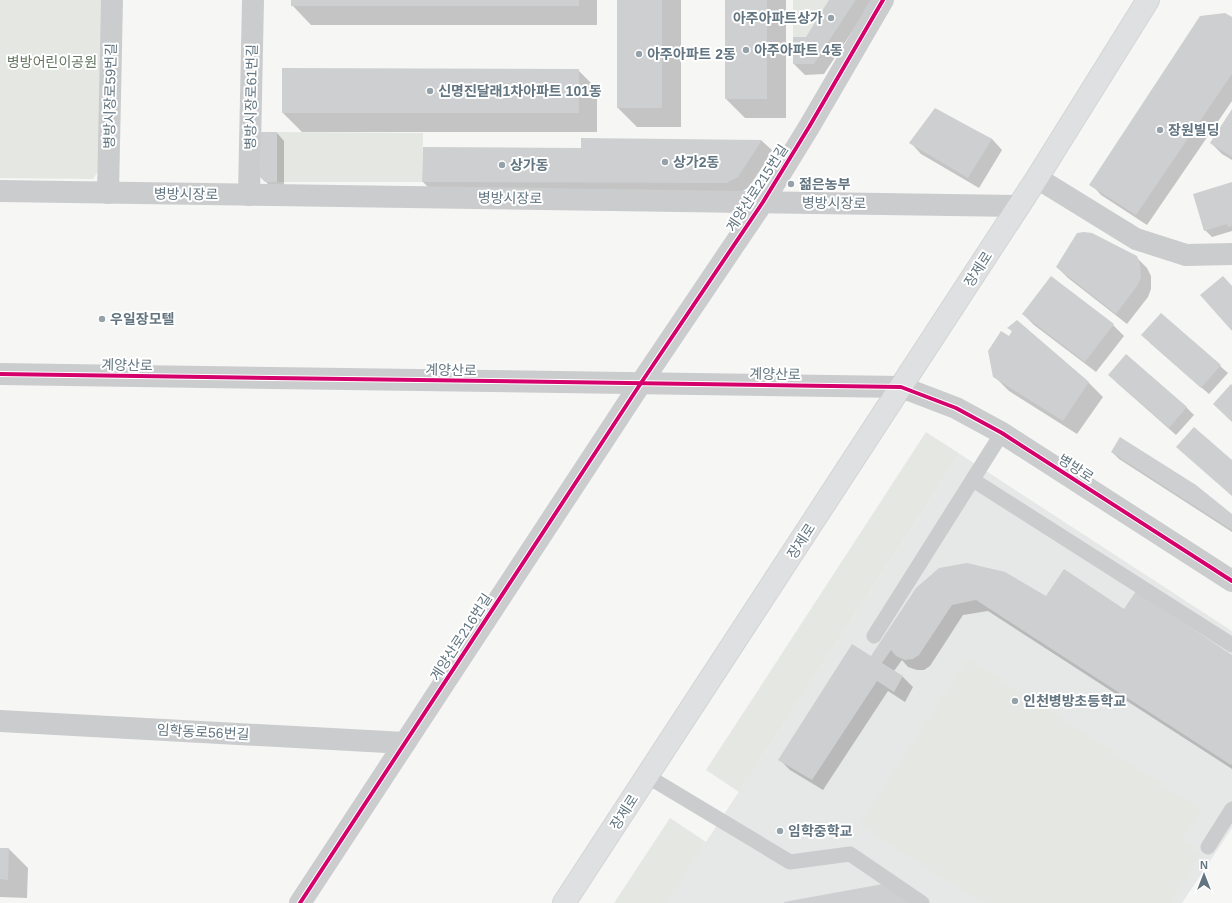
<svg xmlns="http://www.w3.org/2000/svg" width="1232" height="903" font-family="Arial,'Noto Sans KR',sans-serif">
<rect width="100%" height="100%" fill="#f6f6f5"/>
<path fill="#e6e8e7" d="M 960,454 L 1232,631 L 1232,828 L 1182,903 L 666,903 Z"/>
<g fill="#e5e8e2">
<path d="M 0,0 L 105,0 L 102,165 L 93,179 L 0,178 Z"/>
<path d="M 793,0 L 856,0 L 814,64 L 793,64 Z"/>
<path d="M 277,132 L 423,133 L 422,182 L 277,182 Z"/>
<path d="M 926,432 L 960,454 L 739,792 L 706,770 Z"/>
<path d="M 968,658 L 1202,810 L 1182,840 L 1201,854 L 1169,903 L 981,903 L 859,824 Z"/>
<path d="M 670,818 L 706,842 L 667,903 L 614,903 Z"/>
</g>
<g fill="#0003">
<path d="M 292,0 L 597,0 L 597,25 L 311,25 L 292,5 Z"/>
<path d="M 618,0 L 681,0 L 681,127 L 637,127 L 618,108 Z"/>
<path d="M 726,0 L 786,0 L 786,118 L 745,118 L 726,99 Z"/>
<path d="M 831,0 L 873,0 L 824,74 L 805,75 L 794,64 L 794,38 L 806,38 Z"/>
<path d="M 1232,19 L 1232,101 L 1147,225 L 1101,195 L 1091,184 Z"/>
<path d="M 578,70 L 597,89 L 597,132 L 302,132 L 283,113 Z"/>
<path d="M 935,110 L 992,139 L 1002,150 L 979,188 L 921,154 L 911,143 Z"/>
<path d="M 1232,111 L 1232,160 L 1222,154 L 1211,143 Z"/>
<path d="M 277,133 L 284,141 L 284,189 L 268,184 L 261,177 Z"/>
<path d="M 582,139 L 762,141 L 773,151 L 749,187 L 738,194 L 434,193 L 423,182 L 424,148 L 582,148 Z"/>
<path d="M 1232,183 L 1232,231 L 1212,237 L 1205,230 Z"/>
<path d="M 1136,257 L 1147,268 L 1151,276 L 1151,289 L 1148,297 L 1127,324 L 1068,278 L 1057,267 Z"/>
<path d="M 1023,314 L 1113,325 L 1124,336 L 1096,372 L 1034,325 Z"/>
<path d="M 1161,314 L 1228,373 L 1209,394 L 1150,343 Z"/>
<path d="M 1017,321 L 1089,383 L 1103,397 L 1077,434 L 1009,391 L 994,376 L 1013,332 L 1009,328 Z"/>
<path d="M 1116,382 L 1186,407 L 1194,415 L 1176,435 Z"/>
<path d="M 1112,452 L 1232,515 L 1232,532 L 1119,459 Z"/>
<path d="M 917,588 L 1046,597 L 1125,610 L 1232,656 L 1232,769 L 988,611 L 963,615 L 930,666 L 924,670 L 917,670 L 908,667 L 902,660 L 894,671 L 902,676 L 913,687 L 905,702 L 888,691 L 823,790 L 790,770 L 779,759 L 872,657 Z"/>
<path d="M 0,849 L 9,849 L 28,868 L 27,898 L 0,897 Z"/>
</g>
<g fill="#cdcfd0">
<rect x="291" y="0" width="288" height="6"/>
<rect x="617" y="0" width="45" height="108"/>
<rect x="725" y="0" width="42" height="99"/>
<path d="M 829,0 L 856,0 L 814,64 L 793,64 L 793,37 L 806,37 Z"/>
<path d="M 1225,13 L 1232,17 L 1232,74 L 1136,215 L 1089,185 L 1200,16 Z"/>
<path d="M 282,68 L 579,69 L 579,113 L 282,113 Z"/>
<path d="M 935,108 L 992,139 L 968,178 L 909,143 Z"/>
<path d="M 1232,109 L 1232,157 L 1210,143 Z"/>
<path d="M 261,132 L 277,132 L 277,182 L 265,182 L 260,177 Z"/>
<path d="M 581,138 L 762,140 L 738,177 L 727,183 L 422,182 L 423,147 L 581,148 Z"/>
<path d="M 1232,182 L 1232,226 L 1228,227 L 1227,224 L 1204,231 L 1193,194 Z"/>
<path d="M 1084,232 L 1092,233 L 1137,256 L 1140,264 L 1141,278 L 1137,286 L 1116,314 L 1056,267 L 1077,233 Z"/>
<path d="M 1051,276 L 1114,324 L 1085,362 L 1022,314 Z"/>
<path d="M 1223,276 L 1232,286 L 1232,331 L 1200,295 Z"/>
<path d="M 1161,313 L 1221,365 L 1201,388 L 1141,335 Z"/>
<path d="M 1017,320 L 1089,382 L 1063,421 L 993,377 L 988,351 L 1001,331 L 1009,336 L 1012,331 L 1007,328 Z"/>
<path d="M 1126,354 L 1187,407 L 1169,428 L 1108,375 Z"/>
<path d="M 1231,384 L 1232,385 L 1232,422 L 1213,404 Z"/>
<path d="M 1194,427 L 1232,460 L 1232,496 L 1176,447 Z"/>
<path d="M 1120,437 L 1196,485 L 1232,514 L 1232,530 L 1111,452 Z"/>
<path d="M 967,563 L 1005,572 L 1046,596 L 1064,569 L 1124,609 L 1136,591 L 1232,655 L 1232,764 L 1231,765 L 976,600 L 952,605 L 919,655 L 913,659 L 905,660 L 896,656 L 891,650 L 882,663 L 903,676 L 894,692 L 877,681 L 812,780 L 778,760 L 852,644 L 871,656 L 916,588 L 939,568 Z"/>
<path d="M 0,848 L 9,848 L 8,880 L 0,879 Z"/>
<path d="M 883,884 L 910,903 L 784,903 L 784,902 Z"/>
</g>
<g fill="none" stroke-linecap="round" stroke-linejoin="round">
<defs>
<path id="secondary" d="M 564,903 L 1037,178 L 1148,0"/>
</defs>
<use href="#secondary" stroke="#d3d4d5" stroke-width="24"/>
<g stroke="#cbcccd" stroke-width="15">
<path d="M 973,480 L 1232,645"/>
<path d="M 874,636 L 1002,433"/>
<path d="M 647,776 L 790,862 L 850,854 L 922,903"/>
<path d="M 1208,847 L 1232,809"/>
</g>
<g stroke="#cbcccd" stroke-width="22">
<path d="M 1037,178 L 1136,239 L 1186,255 L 1232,254"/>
<path d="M 0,191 L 1019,206"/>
<path d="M 108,193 L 112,0"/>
<path d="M 249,195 L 253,0"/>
<path d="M 0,721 L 405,743"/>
<path d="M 300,903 L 641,383 L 763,202 L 809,127 L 883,0"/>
</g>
<path stroke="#cbcccd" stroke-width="22" d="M 0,374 L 901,387 L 956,408 L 1002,433 L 1232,581"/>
<use href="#secondary" stroke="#dfe0e1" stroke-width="22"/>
<defs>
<g id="cycleway">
<path d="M 0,374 L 901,387 L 956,408 L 1002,433 L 1232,581"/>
<path d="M 300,903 L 641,383 L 763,202 L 809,127 L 883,0"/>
</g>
</defs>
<use href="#cycleway" stroke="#fff" stroke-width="6"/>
<use href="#cycleway" stroke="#d6006c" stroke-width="4"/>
</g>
<g fill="#96a2a9" stroke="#fff" stroke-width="1.5">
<circle cx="831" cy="18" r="4"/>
<circle cx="746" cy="50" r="4"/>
<circle cx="639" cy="54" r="4"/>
<circle cx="430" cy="91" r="4"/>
<circle cx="1160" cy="130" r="4"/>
<circle cx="665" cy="162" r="4"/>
<circle cx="502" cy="165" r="4"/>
<circle cx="791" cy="184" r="4"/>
<circle cx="102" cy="319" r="4"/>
<circle cx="1015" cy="701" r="4"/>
<circle cx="780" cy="831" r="4"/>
</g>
<g text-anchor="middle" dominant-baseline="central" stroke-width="4" stroke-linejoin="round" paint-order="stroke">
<g font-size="14" font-weight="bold" fill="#627580" stroke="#fff" text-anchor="start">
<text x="823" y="18" text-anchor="end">아주아파트상가</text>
<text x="754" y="50">아주아파트 4동</text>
<text x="647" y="54">아주아파트 2동</text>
<text x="438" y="91">신명진달래1차아파트 101동</text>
<text x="1168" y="130">장원빌딩</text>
<text x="673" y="162">상가2동</text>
<text x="510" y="165">상가동</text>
<text x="799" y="184">젊은농부</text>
<text x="110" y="319">우일장모텔</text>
<text x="1023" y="701">인천병방초등학교</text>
<text x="788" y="831">임학중학교</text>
</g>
<g font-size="14" fill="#667861" stroke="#fff">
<text x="52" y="62">병방어린이공원</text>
</g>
<g font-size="14" fill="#627580" stroke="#fff">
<text transform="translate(110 96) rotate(-89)">병방시장로59번길</text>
<text transform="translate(251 97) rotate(-89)">병방시장로61번길</text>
<text transform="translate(757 188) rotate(-57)">계양산로215번길</text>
<text transform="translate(186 194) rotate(1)">병방시장로</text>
<text transform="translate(510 198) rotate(1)">병방시장로</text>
<text transform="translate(834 203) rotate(1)">병방시장로</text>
<text transform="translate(978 269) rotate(-57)">장제로</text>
<text transform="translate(127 365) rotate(1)">계양산로</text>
<text transform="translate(451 370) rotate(1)">계양산로</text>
<text transform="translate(775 374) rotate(1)">계양산로</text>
<text transform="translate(1076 468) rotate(33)">병방로</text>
<text transform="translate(801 541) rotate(-57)">장제로</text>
<text transform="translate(461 637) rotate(-57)">계양산로216번길</text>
<text transform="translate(203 732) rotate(3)">임학동로56번길</text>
<text transform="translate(624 812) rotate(-57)">장제로</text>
</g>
</g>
<g transform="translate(1204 875)" stroke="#ffffff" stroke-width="3" paint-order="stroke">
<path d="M0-3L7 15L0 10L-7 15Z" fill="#627580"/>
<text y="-6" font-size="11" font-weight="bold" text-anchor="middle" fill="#627580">N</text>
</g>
</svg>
